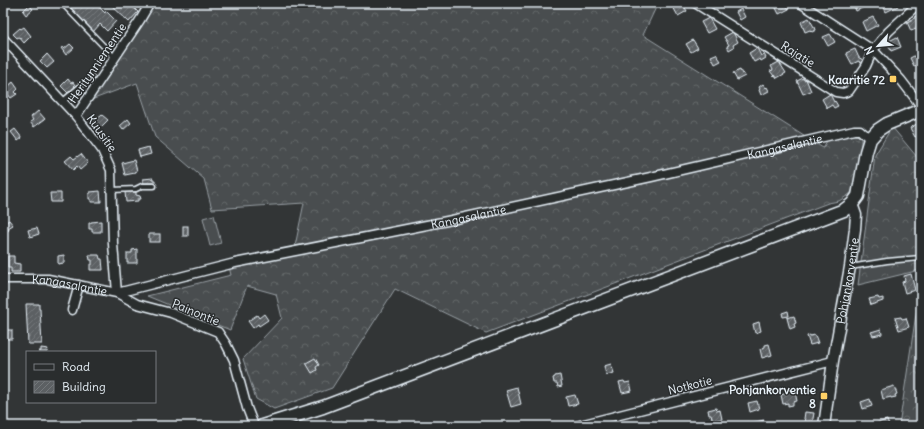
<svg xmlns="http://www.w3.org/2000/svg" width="924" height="429" font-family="Delius,sans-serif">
<defs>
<pattern id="forest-crowns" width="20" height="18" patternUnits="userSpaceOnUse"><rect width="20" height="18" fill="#494d4f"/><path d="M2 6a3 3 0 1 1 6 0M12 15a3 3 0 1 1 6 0" fill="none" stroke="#636769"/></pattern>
<pattern id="building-hatch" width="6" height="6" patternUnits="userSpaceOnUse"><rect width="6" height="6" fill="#5c6063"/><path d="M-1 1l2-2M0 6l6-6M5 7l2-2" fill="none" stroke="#73777a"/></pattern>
</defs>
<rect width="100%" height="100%" fill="#323536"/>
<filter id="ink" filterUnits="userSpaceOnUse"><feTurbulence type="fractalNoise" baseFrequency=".025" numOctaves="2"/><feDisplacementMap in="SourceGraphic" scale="8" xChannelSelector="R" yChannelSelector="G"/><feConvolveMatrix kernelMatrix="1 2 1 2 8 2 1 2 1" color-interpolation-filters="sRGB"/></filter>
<g filter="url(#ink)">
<g fill="url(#forest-crowns)" stroke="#989fa4">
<path d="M 148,3 L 658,3 L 643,35 L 823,148 L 828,139 L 852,135 L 857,135 L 861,139 L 861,148 L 855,186 L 850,194 L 839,201 L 828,203 L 486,333 L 395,289 L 332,388 L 274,409 L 256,399 L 243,359 L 282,318 L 276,294 L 247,286 L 230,330 L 147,296 L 231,275 L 229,267 L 294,251 L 304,203 L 212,209 L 204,179 L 155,137 L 137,83 L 91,100 L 110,74 Z"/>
<path d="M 892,127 L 917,157 L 921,155 L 921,426 L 899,426 L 921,281 L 920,270 L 858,285 L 875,155 Z"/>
</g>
<path fill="#494d4f" stroke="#989fa4" d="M 214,215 L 221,243 L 210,246 L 203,218 Z"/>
<g fill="url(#building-hatch)" stroke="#e8f1f8">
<path d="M 74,3 L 95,3 L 105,13 L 106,11 L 116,21 L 107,31 L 100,24 L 93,32 L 69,9 Z"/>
<path d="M 109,3 L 137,3 L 133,7 L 138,12 L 129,22 Z"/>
<path d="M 675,3 L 682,3 L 687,11 L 678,16 L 672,5 Z"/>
<path d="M 781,3 L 784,3 L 789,9 L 779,14 L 775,6 Z"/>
<path d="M 860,3 L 862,3 L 864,7 L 856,11 L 854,6 Z"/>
<path d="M 882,3 L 896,3 L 898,6 L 886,12 Z"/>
<path d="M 29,5 L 33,9 L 26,15 L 23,11 Z"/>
<path d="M 741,9 L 745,17 L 740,20 L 736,12 Z"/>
<path d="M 918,15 L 920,19 L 918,20 L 921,27 L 911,31 L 907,22 L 915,18 L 914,17 Z"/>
<path d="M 873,17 L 878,25 L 866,31 L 862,22 Z"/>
<path d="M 709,18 L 715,29 L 707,33 L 701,22 Z"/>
<path d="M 809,18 L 814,27 L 815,27 L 816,30 L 812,32 L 810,30 L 805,32 L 801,22 Z"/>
<path d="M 24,27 L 31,36 L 24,43 L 19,37 L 17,38 L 13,34 L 20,28 L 21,29 Z"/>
<path d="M 733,32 L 738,42 L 733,45 L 734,47 L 729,50 L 727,46 L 729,45 L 724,37 Z"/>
<path d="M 830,34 L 835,42 L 828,46 L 823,37 Z"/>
<path d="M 897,37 L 901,47 L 891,51 L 887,42 Z"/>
<path d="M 693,40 L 698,48 L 691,52 L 686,44 Z"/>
<path d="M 70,44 L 74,48 L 66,55 L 61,48 L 63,47 L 64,49 Z"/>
<path d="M 757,48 L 761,56 L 764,54 L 766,58 L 761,61 L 760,59 L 754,62 L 749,53 Z"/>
<path d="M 855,49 L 859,58 L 860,58 L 861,59 L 862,59 L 863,61 L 860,63 L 859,61 L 852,64 L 846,53 Z"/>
<path d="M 47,54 L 54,62 L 47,68 L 40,61 Z"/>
<path d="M 716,54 L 721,61 L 715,64 L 711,56 Z"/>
<path d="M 916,55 L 919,63 L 914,66 L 910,58 Z"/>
<path d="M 779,62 L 786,73 L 777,78 L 775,75 L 774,76 L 770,71 L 773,70 L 771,66 Z"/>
<path d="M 740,70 L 742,74 L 743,73 L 745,76 L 737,80 L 733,73 Z"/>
<path d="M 93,74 L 96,78 L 90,83 L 87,80 Z"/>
<path d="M 803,78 L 804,80 L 806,79 L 811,91 L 803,94 L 797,81 Z"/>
<path d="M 68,79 L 71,83 L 73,82 L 75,85 L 74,86 L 75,87 L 68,93 L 61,86 Z"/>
<path d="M 13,82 L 18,89 L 15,92 L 17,94 L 11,98 L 7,93 L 9,91 L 6,88 Z"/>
<path d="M 763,84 L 766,88 L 767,87 L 769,91 L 761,95 L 759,90 L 760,89 L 759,87 Z"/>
<path d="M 830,94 L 834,102 L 835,101 L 838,106 L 834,108 L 832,105 L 827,108 L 822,99 Z"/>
<path d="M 38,111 L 45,119 L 34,127 L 30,122 L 33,120 L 31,117 Z"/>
<path d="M 102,115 L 108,120 L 100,128 L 94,122 Z"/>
<path d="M 128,119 L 131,123 L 123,130 L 120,126 Z"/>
<path d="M 920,122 L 921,124 L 921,134 L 915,137 L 910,128 Z"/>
<path d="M 15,129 L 22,138 L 18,141 L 11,132 Z"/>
<path d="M 149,147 L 151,154 L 140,157 L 138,150 Z"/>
<path d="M 81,154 L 88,163 L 80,170 L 77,166 L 73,170 L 65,161 L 71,156 L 74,159 Z"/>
<path d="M 134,160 L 137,171 L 135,172 L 135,173 L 125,175 L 122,163 Z"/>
<path d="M 153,178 L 153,180 L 155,180 L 155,183 L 143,183 L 143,179 Z"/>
<path d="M 100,191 L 101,202 L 91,202 L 91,199 L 89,199 L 89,194 L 90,194 L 90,192 Z"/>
<path d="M 125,192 L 136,192 L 136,195 L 140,196 L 141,199 L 138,199 L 138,201 L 126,202 Z"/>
<path d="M 50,193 L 61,193 L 61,202 L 51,202 Z"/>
<path d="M 4,219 L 6,222 L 9,220 L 13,225 L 8,228 L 9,230 L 3,233 L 3,220 Z"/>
<path d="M 101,221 L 101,232 L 92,232 L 92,229 L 89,229 L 89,223 L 91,223 L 91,222 Z"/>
<rect x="183" y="226" width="5" height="10"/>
<path d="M 37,228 L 39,234 L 30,237 L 28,230 Z"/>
<rect x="149" y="234" width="11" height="8"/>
<path d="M 137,249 L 137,263 L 127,263 L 127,253 L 132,253 L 132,250 Z"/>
<path d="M 64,255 L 64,263 L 58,264 L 58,256 Z"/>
<path d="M 89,255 L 99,255 L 100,259 L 102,259 L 103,270 L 90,270 L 90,265 L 92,265 L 92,260 L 90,260 Z"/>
<path d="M 8,256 L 14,256 L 14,263 L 20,264 L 20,272 L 11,272 L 11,268 L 8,268 Z"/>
<path d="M 911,274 L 915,290 L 905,293 L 902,282 L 905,281 L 904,276 Z"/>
<path d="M 3,296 L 5,296 L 6,301 L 7,301 L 8,306 L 3,306 Z"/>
<path d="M 878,297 L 879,299 L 883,298 L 883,301 L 871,305 L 869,299 Z"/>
<path d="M 26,304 L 39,304 L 39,309 L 40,309 L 42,344 L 28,344 Z"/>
<path d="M 788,311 L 789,316 L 783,317 L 782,313 Z"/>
<path d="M 264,314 L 268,320 L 259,326 L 258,324 L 253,328 L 248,321 L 257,315 L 259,318 Z"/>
<path d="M 794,316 L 796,323 L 794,324 L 795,327 L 790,329 L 787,318 Z"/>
<path d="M 901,317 L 902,319 L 906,318 L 909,327 L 899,330 L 895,318 Z"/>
<path d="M 759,322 L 761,331 L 755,333 L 753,324 Z"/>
<path d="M 881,329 L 882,334 L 873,336 L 871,332 Z"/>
<path d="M 4,330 L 12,330 L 12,339 L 7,339 L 6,334 L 4,334 Z"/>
<path d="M 810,335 L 810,336 L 815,335 L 818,343 L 810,345 L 807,336 Z"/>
<path d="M 769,344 L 772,355 L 762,358 L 760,349 L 765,347 L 765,345 Z"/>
<path d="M 41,348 L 48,349 L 47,352 L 39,352 L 39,351 L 41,351 Z"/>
<path d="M 315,358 L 319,365 L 316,367 L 317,370 L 312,373 L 306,363 Z"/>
<path d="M 611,364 L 614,373 L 606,375 L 604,366 Z"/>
<path d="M 560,375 L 562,386 L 558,387 L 557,383 L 554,383 L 553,378 L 555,377 L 555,376 Z"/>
<path d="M 624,381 L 625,383 L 630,382 L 632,391 L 622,393 L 619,382 Z"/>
<path d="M 894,386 L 897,394 L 895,395 L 896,397 L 891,398 L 891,397 L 883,399 L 881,390 Z"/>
<path d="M 517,387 L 521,404 L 511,407 L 506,390 Z"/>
<path d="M 793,390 L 794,392 L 795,392 L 797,401 L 793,402 L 793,405 L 788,406 L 788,403 L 783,404 L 781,395 L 787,393 L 786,392 Z"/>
<path d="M 575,395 L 578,404 L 568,406 L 566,397 Z"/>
<path d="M 870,399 L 872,406 L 863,409 L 861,402 Z"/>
<path d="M 757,401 L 759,409 L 750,412 L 748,403 Z"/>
<path d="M 716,408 L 717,411 L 720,410 L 722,419 L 713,421 L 711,415 L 709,415 L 708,410 Z"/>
<path d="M 805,412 L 814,413 L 812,424 L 805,422 L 805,420 L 804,419 Z"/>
<path d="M 764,420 L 765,426 L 752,426 L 752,423 Z"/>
<path d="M 887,420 L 889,426 L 878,426 L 877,423 Z"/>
<path d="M 748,422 L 749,426 L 744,426 L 743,424 Z"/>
</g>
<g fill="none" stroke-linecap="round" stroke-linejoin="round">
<defs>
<g id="service">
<path d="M 63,3 L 63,4 L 115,58"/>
<path d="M 62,102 L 84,83"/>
<path d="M 112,190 L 136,189 L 142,186 L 154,186"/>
<path d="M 850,267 L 887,261 L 920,258"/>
</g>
<g id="minor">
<path d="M 695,3 L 836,92 L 843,93 L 849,91 L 866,66 L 873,50 L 888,32 L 919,3"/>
<path d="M 800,3 L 873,50 L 901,80 L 921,106"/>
<path d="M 3,38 L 76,116 L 102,150 L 111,170 L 113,244 L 117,293 L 137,304 L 171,313 L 218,332 L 226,344 L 234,360 L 247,408 L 254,426"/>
<path d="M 76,116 L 140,20 L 150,3"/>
<path id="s1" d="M 3,279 L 48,279 L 117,293 L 235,263 L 447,221 L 651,177 L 854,130 L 860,130 L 870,139"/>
<path d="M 72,310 L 79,285"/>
<path d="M 576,426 L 833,361"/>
</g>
<g id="tertiary">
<path id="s2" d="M 824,426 L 833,361 L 850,267 L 855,229 L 856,215 L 852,204"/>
</g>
<path id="secondary" d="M 262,426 L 323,407 L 844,210 L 852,204 L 858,196 L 866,152 L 870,139 L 878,130 L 887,124 L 921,110"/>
</defs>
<use href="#service" stroke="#e8f1f8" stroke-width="7"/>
<use href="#minor" stroke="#e8f1f8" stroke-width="11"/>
<use href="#tertiary" stroke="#e8f1f8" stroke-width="13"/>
<use href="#secondary" stroke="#e8f1f8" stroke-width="15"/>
<use href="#service" stroke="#2a2d2e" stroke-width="4"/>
<use href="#minor" stroke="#2a2d2e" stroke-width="8"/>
<use href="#tertiary" stroke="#2a2d2e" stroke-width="10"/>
<use href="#secondary" stroke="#2a2d2e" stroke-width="12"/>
</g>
</g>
<g fill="#ffd166" stroke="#2a2d2e" stroke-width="1.5">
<rect x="889" y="75" width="8" height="8" rx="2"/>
<rect x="820" y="392" width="8" height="8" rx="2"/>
</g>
<g text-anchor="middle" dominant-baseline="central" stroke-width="3" stroke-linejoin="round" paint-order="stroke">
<g font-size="12" fill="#e8f1f8" stroke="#2a2d2e">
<text transform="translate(798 54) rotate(32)">Rajatie</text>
<text transform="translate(97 63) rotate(-56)">Heritynniementie</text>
<text transform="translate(102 133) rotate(55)">Kuusitie</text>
<text stroke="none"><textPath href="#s1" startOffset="799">Kangasalantie</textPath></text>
<text stroke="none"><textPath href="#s1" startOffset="475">Kangasalantie</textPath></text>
<text stroke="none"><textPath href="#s2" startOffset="147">Pohjankorventie</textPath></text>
<text stroke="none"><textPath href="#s1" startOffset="67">Kangasalantie</textPath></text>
<text transform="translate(196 312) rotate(22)">Painontie</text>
<text transform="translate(690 385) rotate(-14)">Notkotie</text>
</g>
<g font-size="12" font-weight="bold" fill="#e8f1f8" stroke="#2a2d2e" text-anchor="end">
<text x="885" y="79">Kaaritie 72</text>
<text x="816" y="389">Pohjankorventie<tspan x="816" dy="14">8</tspan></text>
</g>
</g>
<rect width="924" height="429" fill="none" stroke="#2a2d2e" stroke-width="16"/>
<rect x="8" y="8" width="908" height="413" fill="none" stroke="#e8f1f8" stroke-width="1.5" filter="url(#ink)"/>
<rect x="26" y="351" width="130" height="52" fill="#2a2d2e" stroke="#767b7f"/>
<rect x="34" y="364" width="20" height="6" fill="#2a2d2e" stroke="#767b7f"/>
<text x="62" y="371" font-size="12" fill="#e8f1f8">Road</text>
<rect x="34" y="381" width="20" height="12" fill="url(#building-hatch)" stroke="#767b7f"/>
<text x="62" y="391" font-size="12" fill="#e8f1f8">Building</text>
<g transform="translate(878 46) rotate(243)" stroke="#2a2d2e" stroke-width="3" paint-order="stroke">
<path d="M0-3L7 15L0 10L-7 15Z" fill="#e8f1f8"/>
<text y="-6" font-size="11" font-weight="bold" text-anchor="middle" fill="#e8f1f8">N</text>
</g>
</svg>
